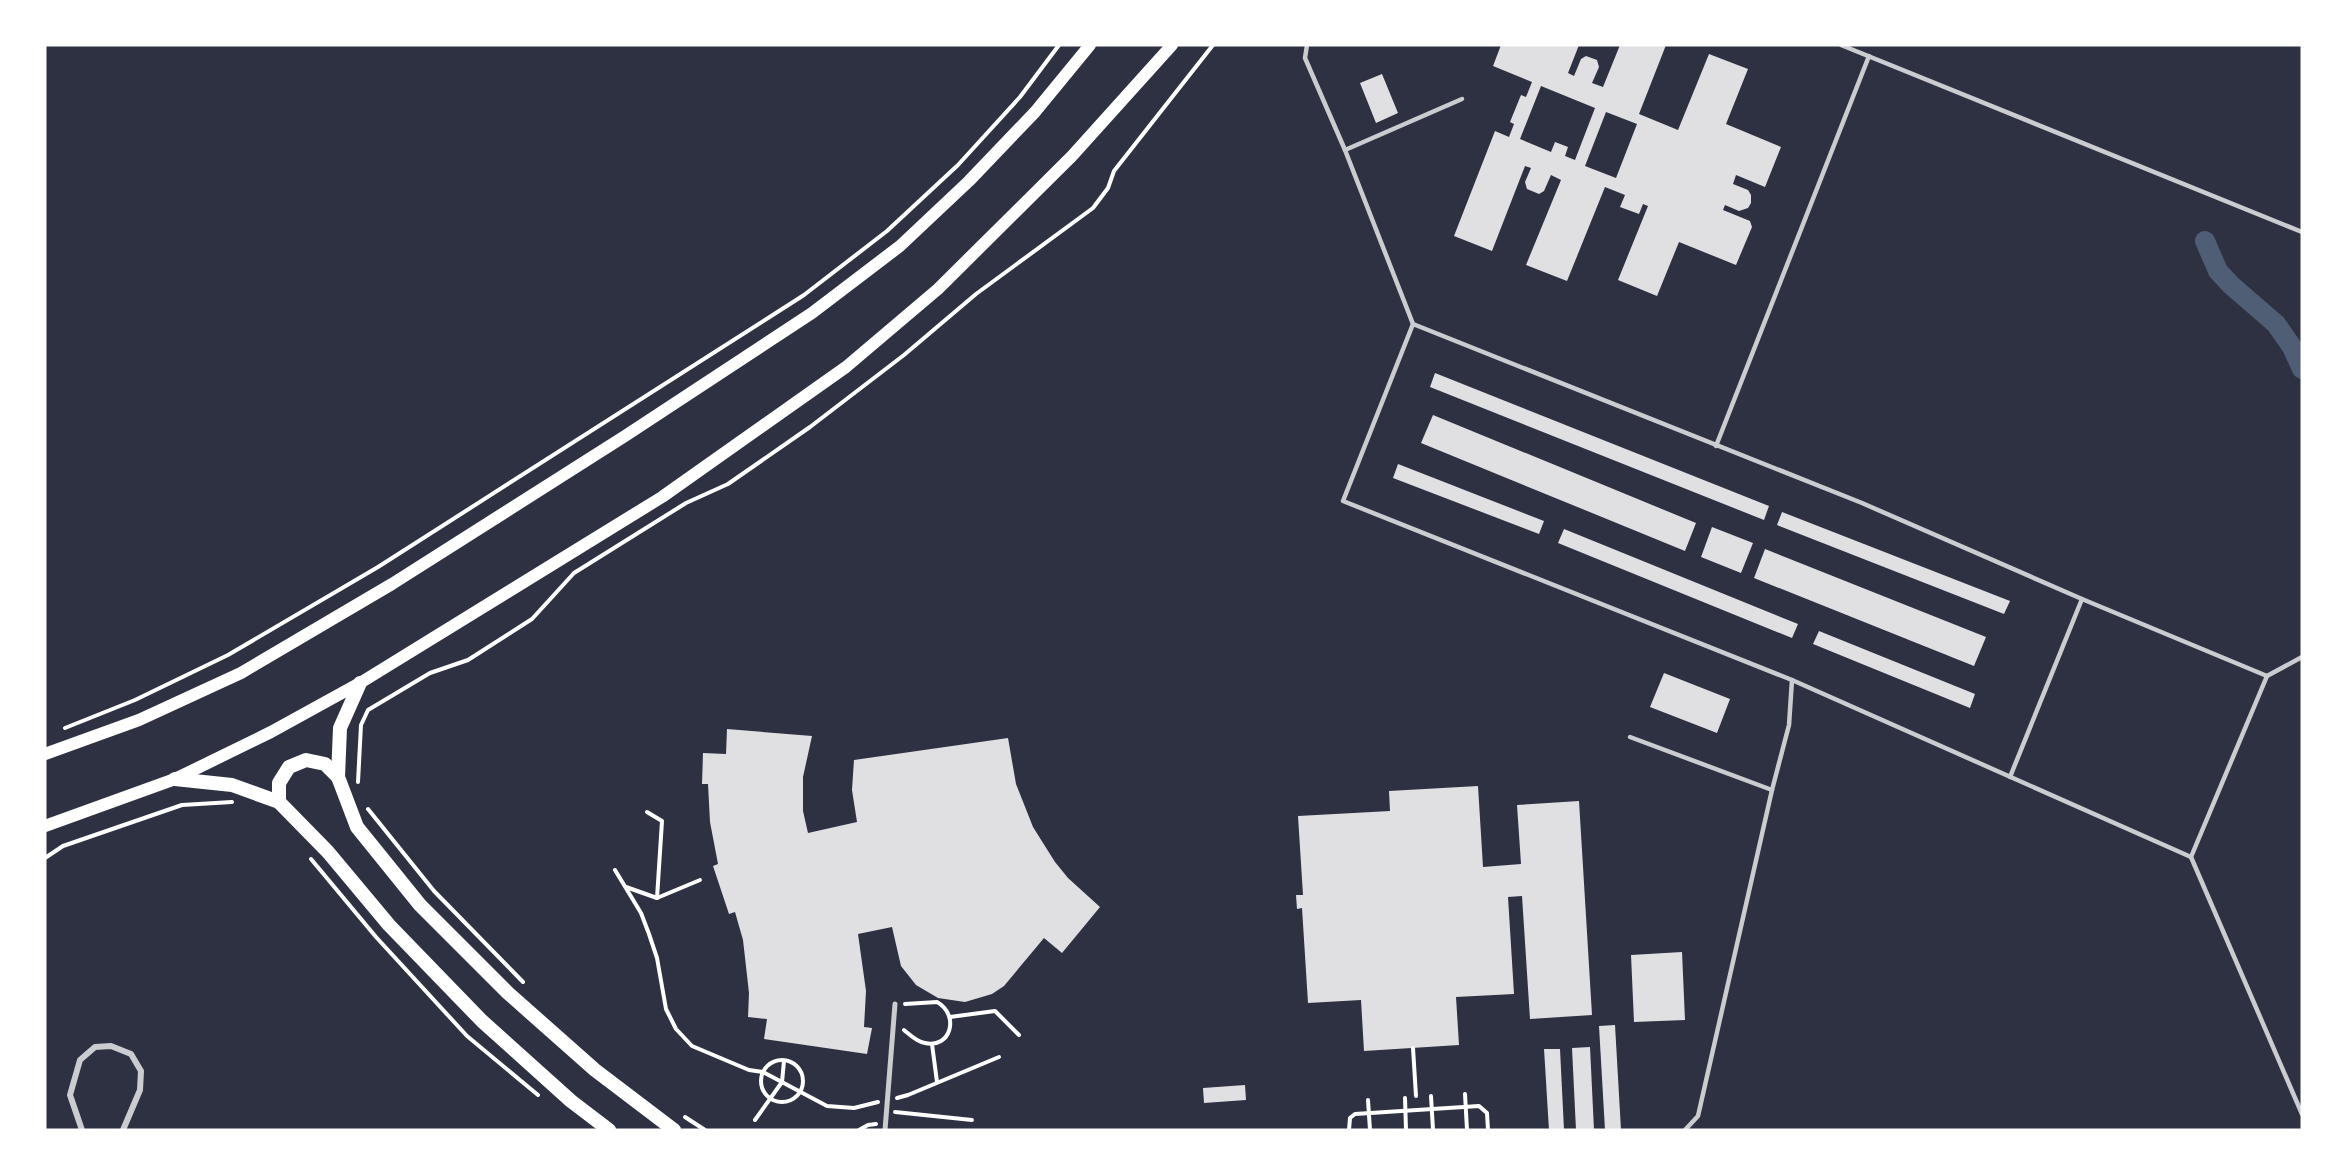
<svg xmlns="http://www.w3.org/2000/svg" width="2347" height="1175" font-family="Poppins,sans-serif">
<rect width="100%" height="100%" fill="#2d3142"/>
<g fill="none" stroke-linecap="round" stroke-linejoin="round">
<path stroke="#4f5d75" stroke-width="20" d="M 2205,241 L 2218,271 L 2231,285 L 2276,324 L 2292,347 L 2302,369"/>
</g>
<g fill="#e0e0e3" fill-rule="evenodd">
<path d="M 1501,45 L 1579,45 L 1568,73 L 1574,76 L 1581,59 L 1586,56 L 1597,60 L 1599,67 L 1592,83 L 1603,87 L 1620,45 L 1666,45 L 1639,114 L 1678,130 L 1709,54 L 1748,69 L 1726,124 L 1781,147 L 1765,187 L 1736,175 L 1733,184 L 1748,190 L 1751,195 L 1751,203 L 1748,208 L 1739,211 L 1725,205 L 1723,210 L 1750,221 L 1752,227 L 1736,265 L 1679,242 L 1657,296 L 1618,280 L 1648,206 L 1643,204 L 1639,214 L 1620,207 L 1625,195 L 1605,187 L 1567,281 L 1526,265 L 1561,180 L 1551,175 L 1544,191 L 1539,194 L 1527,189 L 1525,182 L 1531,168 L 1525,166 L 1492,251 L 1454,236 L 1495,131 L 1509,137 L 1514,124 L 1510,122 L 1521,95 L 1526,97 L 1532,82 L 1493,66 ZM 1541,86 L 1595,108 L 1575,160 L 1565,156 L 1568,147 L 1555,142 L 1551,152 L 1520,139 ZM 1606,112 L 1637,124 L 1616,178 L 1585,166 Z"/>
<path d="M 1382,74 L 1398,113 L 1376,123 L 1360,83 Z"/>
<path d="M 1435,373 L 1769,506 L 1764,520 L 1430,387 Z"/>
<path d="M 1433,415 L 1696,523 L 1685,551 L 1421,443 Z"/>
<path d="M 1398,464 L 1544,521 L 1539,534 L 1393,478 Z"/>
<path d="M 1782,512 L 2010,601 L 2004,614 L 1777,525 Z"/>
<path d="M 1712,527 L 1753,543 L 1741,573 L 1701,557 Z"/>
<path d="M 1564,529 L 1798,624 L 1792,638 L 1558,543 Z"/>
<path d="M 1765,549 L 1986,637 L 1974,666 L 1754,578 Z"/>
<path d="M 1819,631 L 1975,694 L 1970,708 L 1813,644 Z"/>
<path d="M 1664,673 L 1730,699 L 1717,733 L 1650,707 Z"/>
<path d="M 727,729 L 812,736 L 803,777 L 803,811 L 808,833 L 857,822 L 852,790 L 854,760 L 1008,738 L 1016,784 L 1033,827 L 1055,862 L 1068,878 L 1100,907 L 1062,953 L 1044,938 L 1004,986 L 992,994 L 965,1002 L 938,998 L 916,985 L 901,966 L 892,927 L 858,934 L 866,991 L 864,1027 L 872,1028 L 867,1054 L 764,1039 L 767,1019 L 748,1017 L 749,993 L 743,940 L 735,912 L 729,914 L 713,866 L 718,864 L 710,822 L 708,784 L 702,784 L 703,753 L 726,754 Z"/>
<path d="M 1478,786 L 1483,867 L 1521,864 L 1517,805 L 1579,801 L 1592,1015 L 1530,1019 L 1522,896 L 1508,897 L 1514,994 L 1456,997 L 1459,1045 L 1364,1051 L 1361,1000 L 1308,1003 L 1302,908 L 1297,909 L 1296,895 L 1303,895 L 1298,816 L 1390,811 L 1389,791 Z"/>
<path d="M 1682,952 L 1685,1020 L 1634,1022 L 1631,955 Z"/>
<path d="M 1615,1025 L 1621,1130 L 1605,1130 L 1599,1026 Z"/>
<path d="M 1590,1047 L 1594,1130 L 1576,1130 L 1572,1048 Z"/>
<path d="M 1544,1049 L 1560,1049 L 1564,1130 L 1549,1130 Z"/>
<path d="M 1245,1085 L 1246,1100 L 1204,1103 L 1203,1088 Z"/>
</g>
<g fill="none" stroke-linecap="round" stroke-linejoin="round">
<g stroke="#fff" stroke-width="4">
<path d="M 65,728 L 135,700 L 228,655 L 378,567 L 804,295 L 887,231 L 958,165 L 1020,97 L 1059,45"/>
<path d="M 358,782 L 361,725 L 368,710 L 430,673 L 468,660 L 532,619 L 574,573 L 686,503 L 728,484 L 810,427 L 904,355 L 976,294 L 1093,208 L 1108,188 L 1114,171 L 1213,45"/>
<path d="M 368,809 L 434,891 L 523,982"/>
<path d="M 647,812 L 662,821 L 657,898"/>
<path d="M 45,858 L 63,846 L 182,805 L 232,802"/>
<path d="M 311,859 L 376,937 L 467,1036 L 538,1095"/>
<path d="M 615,870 L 641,913 L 649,934 L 657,958 L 666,1009 L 676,1029 L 692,1046 L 749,1070 L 763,1072 L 827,1106 L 854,1108 L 878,1102"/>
<path d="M 626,887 L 657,898 L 700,880"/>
<path d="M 950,1017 L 995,1011 L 1019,1035"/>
<path d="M 904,1030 C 910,1035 917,1042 925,1043 C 951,1049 960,1015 937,1002 L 905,1004"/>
<path d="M 932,1044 L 937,1082"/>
<path d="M 1413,1048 L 1416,1096"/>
<circle cx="782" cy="1081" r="21"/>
<path d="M 1465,1094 L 1467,1130"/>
<path d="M 1431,1096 L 1433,1130"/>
<path d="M 897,1098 L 908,1095 L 999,1057"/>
<path d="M 1405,1098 L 1406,1130"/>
<path d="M 1368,1100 L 1370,1130"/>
<path d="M 895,1112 L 972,1120"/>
<path d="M 685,1117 L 705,1130"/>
<path d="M 755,1120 L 782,1082 L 784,1061"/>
<path d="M 859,1130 L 868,1125 L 876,1124"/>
<path d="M 1349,1130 L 1350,1118 L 1355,1114 L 1479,1106 L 1487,1113 L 1488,1130"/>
</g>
<g stroke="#caccd0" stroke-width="4.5">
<path d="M 1307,45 L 1305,58 L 1345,150 L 1413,324"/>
<path d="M 1841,45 L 2302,232"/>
<path d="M 1345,150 L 1462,99"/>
<path d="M 1716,446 L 1869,56"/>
<path d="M 2302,657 L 2267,676 L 2082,599 L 1862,503 L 1413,324 L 1343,501 L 1792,680 L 2191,857 L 2302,1114"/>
<path d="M 1630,737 L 1772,790"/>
<path d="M 2010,777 L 2082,599"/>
<path d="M 2191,857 L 2267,676"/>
<path d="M 1685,1130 L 1698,1116 L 1772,790 L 1789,725 L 1792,680"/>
</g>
<path stroke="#caccd0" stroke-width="5" d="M 885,1130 L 895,1004"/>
<path stroke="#caccd0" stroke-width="6" d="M 82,1130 L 70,1095 L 80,1060 L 95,1047 L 111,1046 L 131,1054 L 141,1071 L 140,1090 L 123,1130"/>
<g stroke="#fff" stroke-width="12">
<path d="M 45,754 L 139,720 L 241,673 L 392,584 L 625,436 L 812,313 L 900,246 L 969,181 L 1035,112 L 1090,45"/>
<path d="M 45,826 L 175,779 L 271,732 L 360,683 L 662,497 L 846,367 L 938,289 L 1072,156 L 1172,45"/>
</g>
<g stroke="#fff" stroke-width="14">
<path d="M 360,683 L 340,728 L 338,777 L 357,827 L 420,905 L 508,993 L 595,1070 L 674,1130"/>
<path d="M 175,779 L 232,785 L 279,802 L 328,852 L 389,925 L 482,1021 L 571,1101 L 609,1130"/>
<path d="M 279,802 L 279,783 L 289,767 L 306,760 L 325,764 L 338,777"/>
</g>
</g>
<rect width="2347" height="1175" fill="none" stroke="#ffffff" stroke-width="93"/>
</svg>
